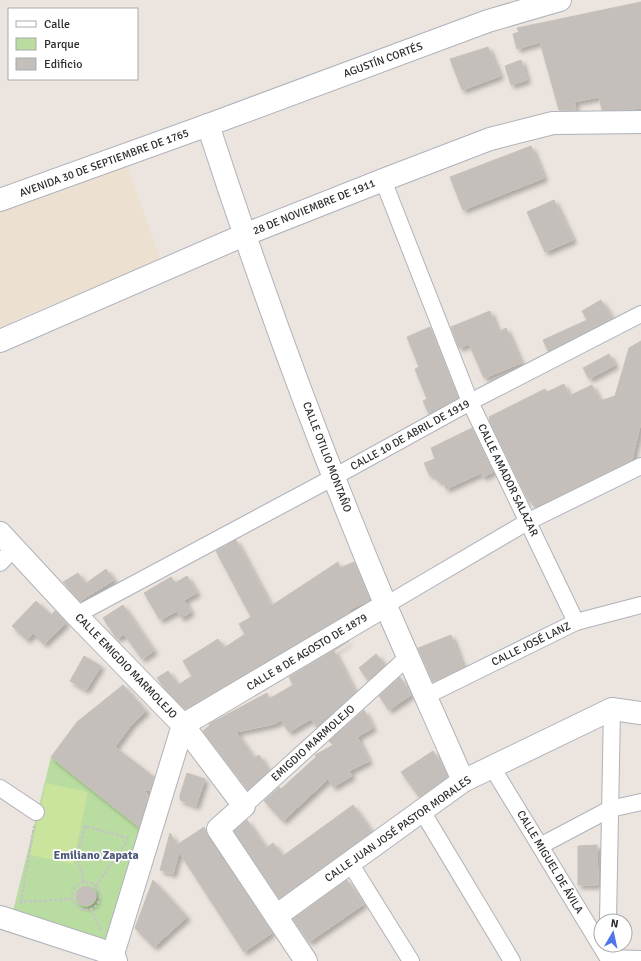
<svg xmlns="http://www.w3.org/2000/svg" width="641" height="961" font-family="Signika,sans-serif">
<defs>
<filter id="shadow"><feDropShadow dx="3.5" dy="3.5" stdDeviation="2" flood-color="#0004"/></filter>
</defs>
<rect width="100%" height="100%" fill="#ece5df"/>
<path fill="#ece1d0" d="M 127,164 L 161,261 L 22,317 L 0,328 L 0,207 Z"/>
<path fill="#b9dda0" d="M 51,757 L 142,829 L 107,940 L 13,911 Z"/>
<path fill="#cae39d" d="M 46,783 L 88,792 L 73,864 L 30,855 Z"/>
<g fill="#c4bfbb" stroke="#c7c1b8" filter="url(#shadow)">
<path d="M 641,2 L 641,108 L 626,110 L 602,110 L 599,97 L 574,102 L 576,110 L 559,110 L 540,42 L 517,49 L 513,34 L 519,32 L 517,28 Z"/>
<path d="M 488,47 L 500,76 L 462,90 L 450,59 Z"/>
<path d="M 521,60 L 527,80 L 511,85 L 505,66 Z"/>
<path d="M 531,146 L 544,178 L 463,210 L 450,177 Z"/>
<path d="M 554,200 L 573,240 L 545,252 L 527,212 Z"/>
<path d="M 601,300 L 612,318 L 548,351 L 543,340 L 587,320 L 582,311 Z"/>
<path d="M 490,311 L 498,332 L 506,328 L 521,363 L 484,378 L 469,344 L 459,348 L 451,327 Z"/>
<path d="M 430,327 L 458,398 L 429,414 L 423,401 L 427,399 L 415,369 L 419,367 L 407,337 Z"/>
<path d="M 641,341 L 641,422 L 632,460 L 535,508 L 532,501 L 529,502 L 489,420 L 490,419 L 489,417 L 545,389 L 547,392 L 564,384 L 569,396 L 592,385 L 600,401 L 615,396 L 629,348 Z"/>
<path d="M 609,354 L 615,365 L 589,379 L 583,368 Z"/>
<path d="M 472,428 L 493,472 L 483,477 L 481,473 L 446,489 L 442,480 L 438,482 L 434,474 L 430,476 L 424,463 L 435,459 L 431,448 Z"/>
<path d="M 236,540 L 271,606 L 338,562 L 340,568 L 354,562 L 370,600 L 349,610 L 350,612 L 185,709 L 165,689 L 157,678 L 168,671 L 178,685 L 192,676 L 183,661 L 218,639 L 224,648 L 245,634 L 239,624 L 251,617 L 216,551 Z"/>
<path d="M 106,569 L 114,580 L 80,601 L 63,582 L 78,573 L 85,584 Z"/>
<path d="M 187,576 L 197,593 L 184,600 L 191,612 L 181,618 L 177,611 L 160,620 L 144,593 L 171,577 L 175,583 Z"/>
<path d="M 36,601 L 51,615 L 55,611 L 66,623 L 44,644 L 33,633 L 27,640 L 12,626 Z"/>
<path d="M 123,605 L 154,651 L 142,659 L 124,634 L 117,639 L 103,618 Z"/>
<path d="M 451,635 L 463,667 L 433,682 L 418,648 Z"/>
<path d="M 349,641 L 334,651 L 355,692 L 317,727 L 311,719 L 289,732 L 281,720 L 274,724 L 236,732 L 254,758 L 259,755 L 269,771 L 248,790 L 203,731 L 210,725 L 209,724 L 267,693 L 269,699 L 293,685 L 289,677 Z"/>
<path d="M 376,654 L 385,665 L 368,680 L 359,668 Z"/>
<path d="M 84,656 L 101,666 L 86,690 L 70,681 Z"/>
<path d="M 400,677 L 411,695 L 389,710 L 379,696 Z"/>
<path d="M 123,685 L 146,711 L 132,724 L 115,747 L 154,777 L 150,791 L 144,789 L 148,796 L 139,827 L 51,757 L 77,722 Z"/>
<path d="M 364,710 L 373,728 L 357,737 L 369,761 L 349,771 L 352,776 L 333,787 L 328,779 L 283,821 L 264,801 L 279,787 L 281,789 L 316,757 L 315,755 L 333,745 L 329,741 Z"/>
<path d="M 433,751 L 442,765 L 448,777 L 419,797 L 401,772 Z"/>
<path d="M 187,773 L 205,779 L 196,806 L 180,800 L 180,795 Z"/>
<path d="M 353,805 L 372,832 L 279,898 L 234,831 L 247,820 L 266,848 L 273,843 L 283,856 Z"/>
<path d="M 204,827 L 208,836 L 272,933 L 244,952 L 179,852 L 173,874 L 160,870 L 170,833 L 177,845 Z"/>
<path d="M 597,845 L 598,885 L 578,885 L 578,846 Z"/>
<path d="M 153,880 L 187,917 L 154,947 L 135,928 Z"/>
<path d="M 347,880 L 364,904 L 309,942 L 293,919 Z"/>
<circle cx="86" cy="896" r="10"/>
</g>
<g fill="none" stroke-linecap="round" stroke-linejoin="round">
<defs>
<g id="street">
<path d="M 383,180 L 470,402 L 576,622"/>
<path d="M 0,563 L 14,548"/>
<path d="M 386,605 L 527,522 L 641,466"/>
<path d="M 76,615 L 334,477 L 470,402 L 641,314"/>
<path d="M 426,696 L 576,622 L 641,605"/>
<path d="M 492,767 L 608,958 L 641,959"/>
<path d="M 0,788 L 36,812"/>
<path d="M 244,806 L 408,657"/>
<path d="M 422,811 L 512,961"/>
<path d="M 540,846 L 610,809 L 641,802"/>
<path d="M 350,863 L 411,961"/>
<path d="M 608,921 L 612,709"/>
</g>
<g id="secondary">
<path d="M 208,125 C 261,288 320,449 386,606 C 411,665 438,723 463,781"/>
<path d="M 0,200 L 208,125 L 488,21 L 560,0"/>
<path d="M 0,341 L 244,235 L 383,180 L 490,139 L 553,123 L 641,122"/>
<path d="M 0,533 L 76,615 L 183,725 L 244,806 L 218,829 L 306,961"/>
<path d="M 276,916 L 463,781 L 612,709 L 641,713"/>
<path d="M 0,917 L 113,954 L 116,961"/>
<path d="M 113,954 L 183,725 L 386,605"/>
</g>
</defs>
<use href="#street" stroke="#afb2ba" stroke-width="18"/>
<use href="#secondary" stroke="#afb2ba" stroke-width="24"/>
<g stroke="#c4c4c4" stroke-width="2.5" stroke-dasharray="3 2" stroke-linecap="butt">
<path d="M 84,882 L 77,857 L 85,826 L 129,838"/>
<circle cx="86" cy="896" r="14"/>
<path d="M 96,886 L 128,840"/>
<path d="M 21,902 L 34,826"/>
<path d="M 21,904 L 21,902 L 72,899"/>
<path d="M 91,909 L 101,930"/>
</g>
<use href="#street" stroke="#fff" stroke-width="16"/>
<use href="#secondary" stroke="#fff" stroke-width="22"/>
</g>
<g text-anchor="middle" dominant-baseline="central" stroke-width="3.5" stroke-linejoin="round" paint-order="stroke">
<g font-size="11" fill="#2b2b2b" stroke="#fff">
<text transform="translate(383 60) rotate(-20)">AGUSTÍN CORTÉS</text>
<text transform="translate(104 163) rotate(-20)">AVENIDA 30 DE SEPTIEMBRE DE 1765</text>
<text transform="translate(314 207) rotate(-22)">28 DE NOVIEMBRE DE 1911</text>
<text transform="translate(410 435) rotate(-29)">CALLE 10 DE ABRIL DE 1919</text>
<text transform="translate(327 457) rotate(69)">CALLE OTILIO MONTAÑO</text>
<text transform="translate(508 480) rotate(64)">CALLE AMADOR SALAZAR</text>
<text transform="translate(531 644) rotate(-26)">CALLE JOSÉ LANZ</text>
<text transform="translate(307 652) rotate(-31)">CALLE 8 DE AGOSTO DE 1879</text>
<text transform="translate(126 666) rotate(46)">CALLE EMIGDIO MARMOLEJO</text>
<text transform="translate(313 743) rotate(-42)">EMIGDIO MARMOLEJO</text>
<text transform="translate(398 829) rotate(-35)">CALLE JUAN JOSÉ PASTOR MORALES</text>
<text transform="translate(550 862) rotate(59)">CALLE MIGUEL DE ÁVILA</text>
</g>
<g font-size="12" font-weight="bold" fill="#4f5978" stroke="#fff">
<text x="96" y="855">Emiliano Zapata</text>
</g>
</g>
<rect x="8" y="8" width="130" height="72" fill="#ffffff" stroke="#aaaaaa"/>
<rect x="16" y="21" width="20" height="6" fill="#ffffff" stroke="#aaaaaa"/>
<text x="44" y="28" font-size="12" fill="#2b2b2b">Calle</text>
<rect x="16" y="38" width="20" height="12" fill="#b9dda0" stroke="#aaaaaa"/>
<text x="44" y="48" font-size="12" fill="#2b2b2b">Parque</text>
<rect x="16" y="58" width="20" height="12" fill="#c4bfbb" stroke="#aaaaaa"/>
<text x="44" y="68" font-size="12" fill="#2b2b2b">Edificio</text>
<g transform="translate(613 933) rotate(9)"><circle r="19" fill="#ffffff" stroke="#aaaaaa"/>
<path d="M0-3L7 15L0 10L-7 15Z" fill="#4e75ea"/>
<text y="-6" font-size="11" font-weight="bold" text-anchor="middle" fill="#2b2b2b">N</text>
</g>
</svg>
